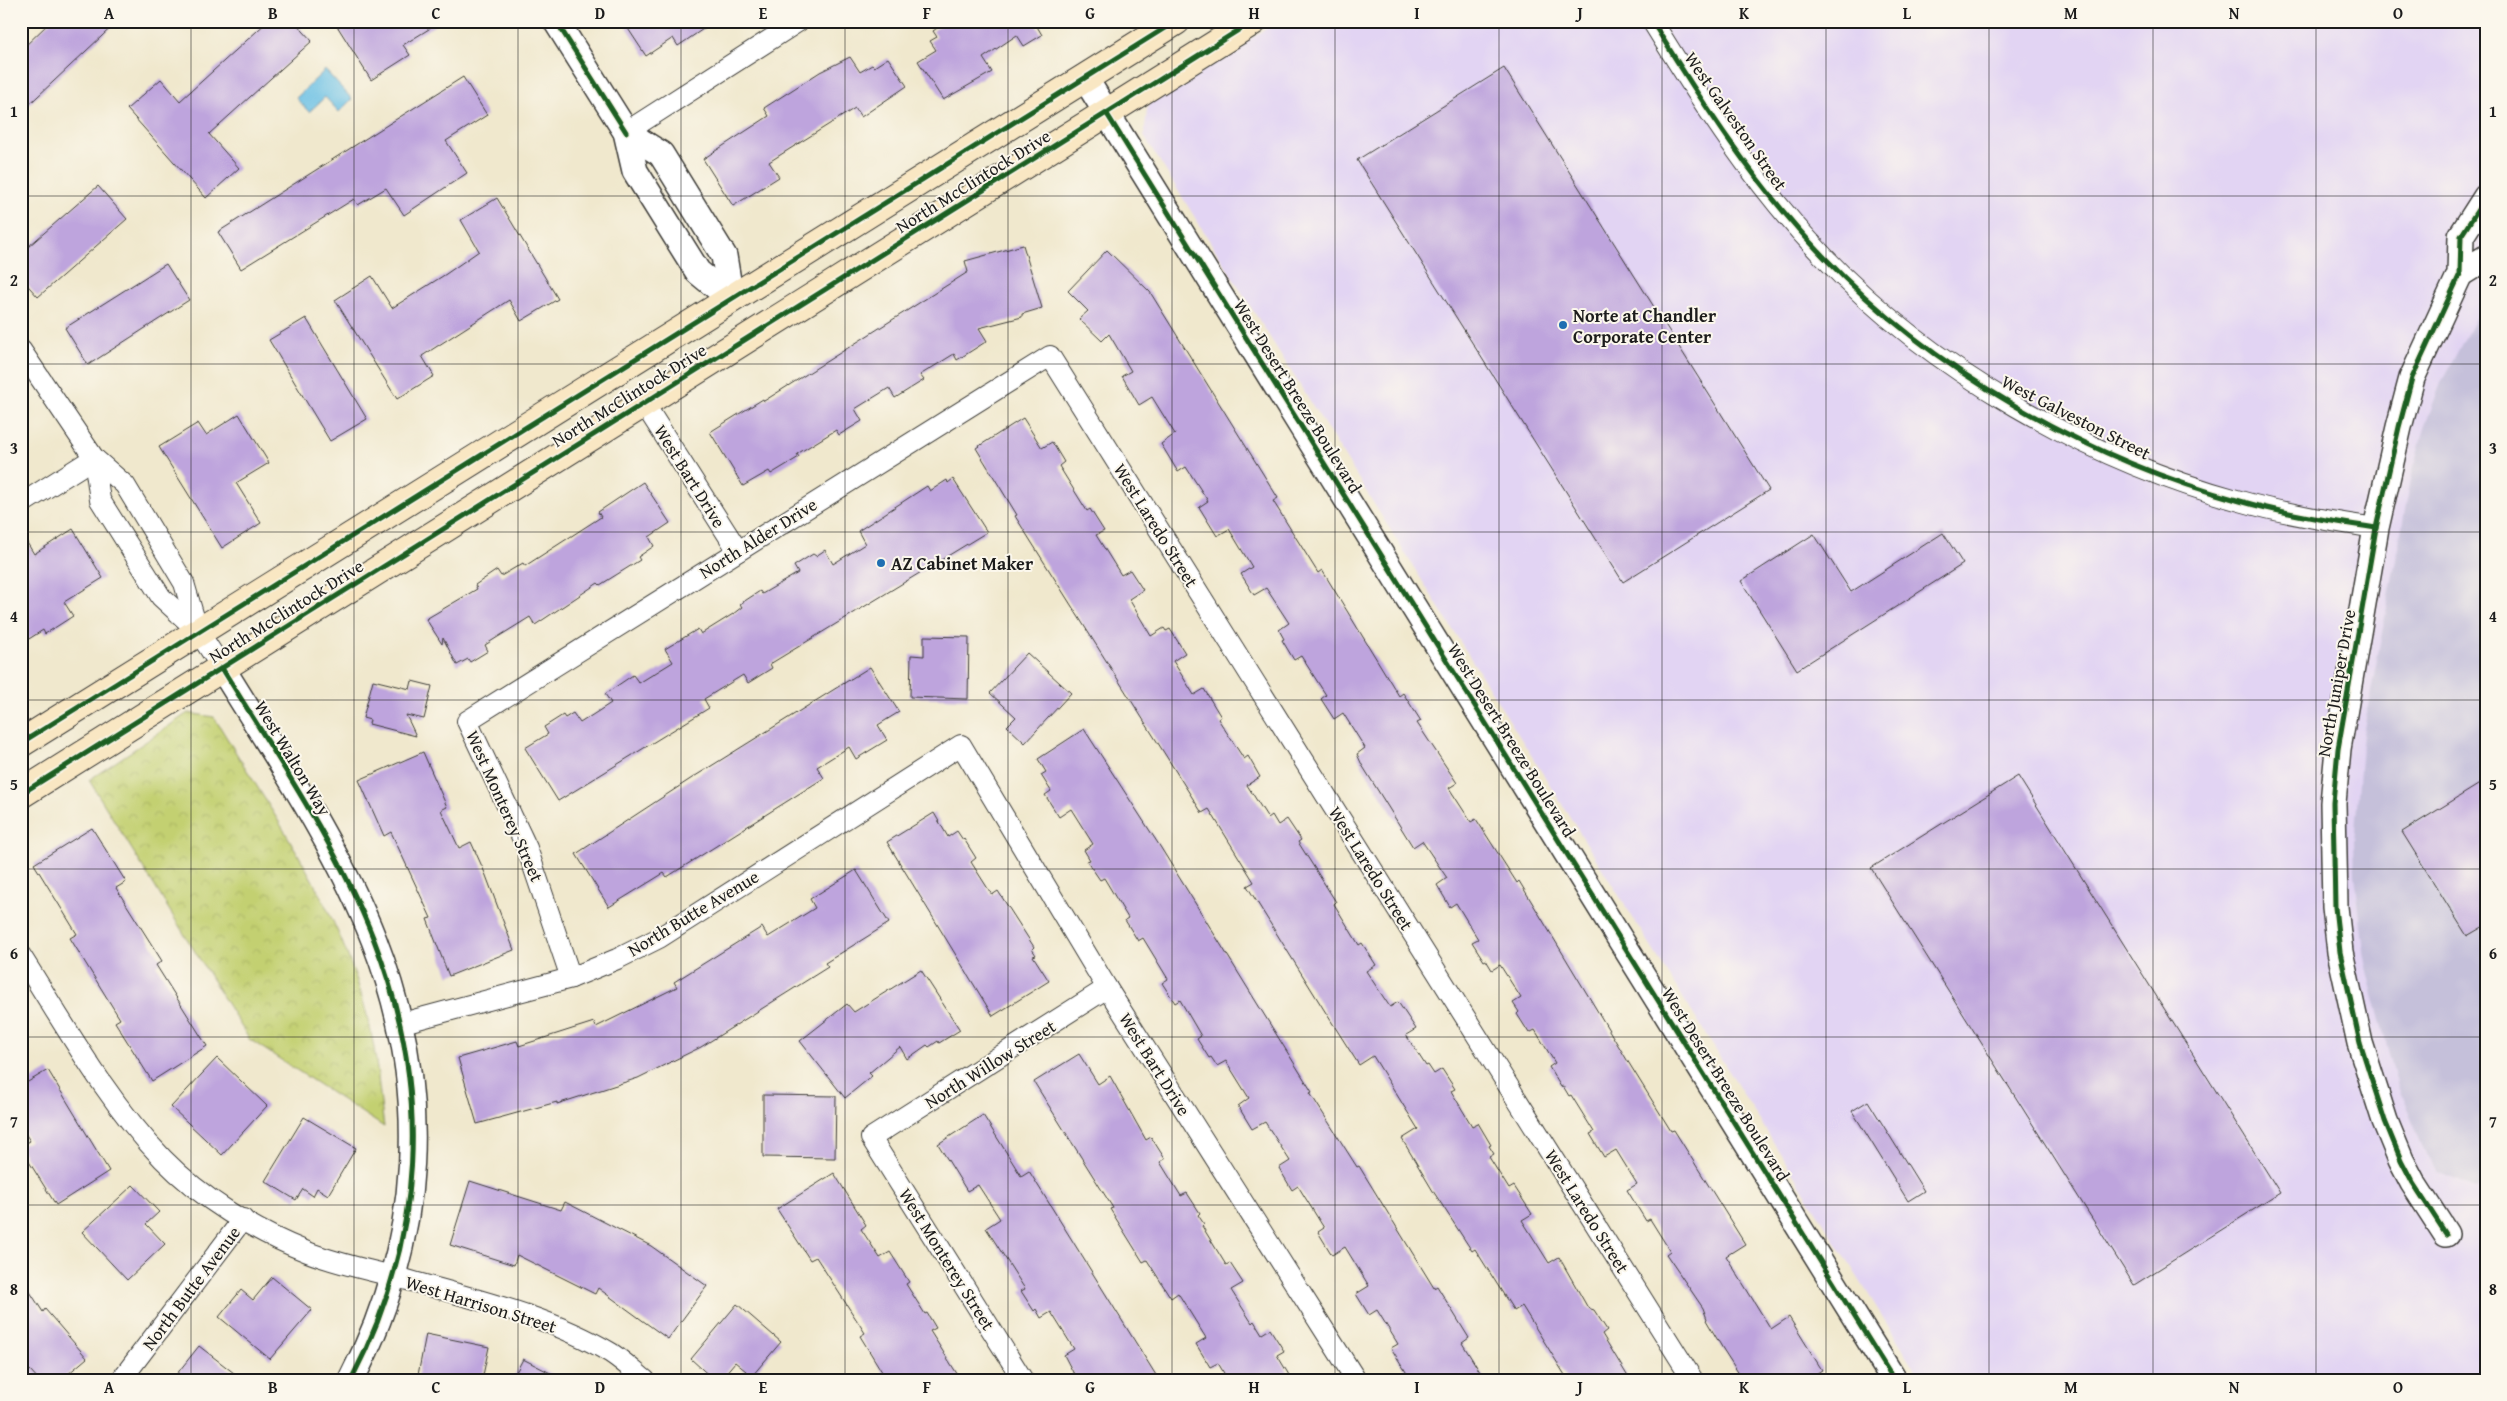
<svg xmlns="http://www.w3.org/2000/svg" width="2507" height="1401" font-family="'Gentium Book Plus',serif">
<defs>
<pattern id="park-crowns" width="20" height="18" patternUnits="userSpaceOnUse" patternTransform="scale(1.25)"><rect width="20" height="18" fill="#c3d071"/><path d="M2 6a3 3 0 1 1 6 0M12 15a3 3 0 1 1 6 0" fill="none" stroke="#a7b261"/></pattern>
</defs>
<rect width="100%" height="100%" fill="#fbf7ec"/>
<filter id="ink" filterUnits="userSpaceOnUse"><feTurbulence type="fractalNoise" baseFrequency=".02" numOctaves="2"/><feDisplacementMap in="SourceGraphic" scale="10" xChannelSelector="R" yChannelSelector="G"/><feConvolveMatrix kernelMatrix="1 2 1 2 8 2 1 2 1" color-interpolation-filters="sRGB"/></filter>
<filter id="wash" filterUnits="userSpaceOnUse"><feTurbulence type="fractalNoise" baseFrequency=".0096" numOctaves="4" result="noise"/><feDisplacementMap in="SourceGraphic" scale="20" xChannelSelector="R" yChannelSelector="G"/><feGaussianBlur stdDeviation="1.12" result="paint"/><feColorMatrix in="noise" values="0 0 0 0 0 0 0 0 0 0 0 0 0 0 0 0 0 1.4 0 .05"/><feComposite in="paint" operator="in"/></filter>
<g filter="url(#wash)">
<rect width="100%" height="100%" fill="#f0e8cd"/>
<path fill="#e2d4f3" d="M 1278,21 L 2486,21 L 2486,1380 L 1922,1380 L 1144,136 L 1147,110 L 1150,103 Z"/>
<path fill="#c5c0da" d="M 2486,298 L 2486,1182 L 2475,1188 L 2437,1172 L 2426,1155 L 2398,1087 L 2370,983 L 2364,951 L 2355,876 L 2354,842 L 2363,734 L 2412,474 L 2424,428 L 2441,383 Z"/>
<path fill="url(#park-crowns)" stroke="#707646" d="M 188,713 L 214,717 C 272,813 341,908 368,1019 C 377,1054 379,1092 384,1127 L 249,1039 L 89,780 Z"/>
<path fill="#67bfe4" stroke="#426e80" d="M 325,70 L 352,99 L 339,112 L 325,97 L 309,112 L 296,98 Z"/>
<g id="blocks">
<g fill="#bea4dd">
<path d="M 51,21 L 118,21 L 21,112 L 21,50 Z"/>
<path d="M 268,21 L 294,21 L 312,41 L 209,134 L 239,168 L 206,198 L 127,109 L 161,79 L 180,101 Z"/>
<path d="M 334,21 L 442,21 L 403,45 L 410,55 L 371,80 Z"/>
<path d="M 623,21 L 715,21 L 678,46 L 673,38 L 646,56 Z"/>
<path d="M 947,21 L 1037,21 L 1035,23 L 1042,35 L 1024,46 L 1017,35 L 983,58 L 992,72 L 943,100 L 918,61 L 936,50 L 930,41 L 937,37 L 933,31 Z"/>
<path d="M 850,57 L 860,72 L 872,65 L 874,67 L 888,58 L 907,86 L 861,117 L 855,108 L 769,162 L 779,177 L 733,206 L 703,159 L 769,116 L 764,108 L 820,72 Z"/>
<path d="M 1504,68 L 1769,490 L 1623,582 L 1357,160 Z"/>
<path d="M 463,77 L 487,115 L 446,141 L 467,173 L 404,215 L 386,188 L 358,205 L 354,199 L 241,269 L 218,232 Z"/>
<path d="M 98,186 L 127,219 L 38,297 L 21,278 L 21,253 Z"/>
<path d="M 497,198 L 558,299 L 521,321 L 509,300 L 422,356 L 434,376 L 397,399 L 335,300 L 372,276 L 392,308 L 446,274 L 479,251 L 461,220 Z"/>
<path d="M 1023,245 L 1042,308 L 1022,314 L 1022,317 L 979,328 L 987,341 L 957,360 L 954,354 L 920,375 L 924,380 L 895,398 L 889,388 L 855,409 L 862,421 L 839,435 L 836,430 L 797,454 L 799,457 L 771,474 L 769,471 L 743,486 L 710,432 L 763,399 L 764,401 L 968,272 L 965,261 Z"/>
<path d="M 1107,250 L 1150,292 L 1278,498 L 1273,501 L 1318,573 L 1322,570 L 1399,696 L 1403,693 L 1421,721 L 1417,723 L 1457,783 L 1449,788 L 1471,822 L 1476,819 L 1517,883 L 1519,881 L 1627,1060 L 1671,1131 L 1674,1130 L 1745,1244 L 1726,1256 L 1771,1329 L 1789,1317 L 1822,1370 L 1806,1380 L 1743,1380 L 1723,1349 L 1706,1320 L 1707,1319 L 1703,1308 L 1666,1254 L 1670,1251 L 1650,1219 L 1646,1221 L 1627,1190 L 1637,1184 L 1616,1150 L 1604,1157 L 1590,1134 L 1594,1132 L 1571,1095 L 1569,1096 L 1563,1086 L 1561,1087 L 1549,1067 L 1555,1063 L 1535,1030 L 1529,1033 L 1517,1014 L 1519,1012 L 1513,1003 L 1521,998 L 1500,965 L 1492,970 L 1486,960 L 1484,961 L 1472,942 L 1478,939 L 1456,903 L 1450,907 L 1437,885 L 1447,878 L 1422,841 L 1413,847 L 1362,765 L 1357,754 L 1365,748 L 1343,713 L 1334,719 L 1321,699 L 1326,695 L 1301,656 L 1294,660 L 1282,640 L 1284,639 L 1279,630 L 1289,623 L 1266,588 L 1254,595 L 1241,574 L 1252,567 L 1229,529 L 1217,536 L 1199,507 L 1208,501 L 1186,467 L 1178,472 L 1161,444 L 1175,434 L 1152,397 L 1139,405 L 1122,376 L 1131,371 L 1109,334 L 1102,341 L 1079,319 L 1088,311 L 1068,291 Z"/>
<path d="M 166,264 L 189,300 L 88,365 L 65,328 Z"/>
<path d="M 306,318 L 367,419 L 330,441 L 269,340 Z"/>
<path d="M 239,414 L 269,463 L 236,483 L 261,523 L 222,548 L 159,447 L 198,423 L 206,435 Z"/>
<path d="M 1023,418 L 1042,448 L 1052,442 L 1064,462 L 1059,466 L 1087,511 L 1090,509 L 1104,531 L 1096,535 L 1121,575 L 1130,570 L 1143,590 L 1129,599 L 1151,636 L 1164,628 L 1166,631 L 1170,629 L 1185,653 L 1173,661 L 1194,695 L 1204,689 L 1221,717 L 1218,719 L 1244,759 L 1248,756 L 1260,777 L 1247,785 L 1268,818 L 1272,815 L 1278,825 L 1287,819 L 1301,840 L 1298,842 L 1336,902 L 1334,904 L 1359,945 L 1362,943 L 1376,965 L 1366,971 L 1390,1007 L 1398,1002 L 1416,1029 L 1406,1035 L 1426,1066 L 1428,1065 L 1434,1074 L 1442,1069 L 1455,1089 L 1451,1091 L 1472,1126 L 1478,1123 L 1491,1145 L 1489,1146 L 1494,1154 L 1489,1157 L 1509,1189 L 1514,1186 L 1532,1214 L 1522,1220 L 1549,1263 L 1559,1257 L 1588,1308 L 1594,1310 L 1607,1330 L 1602,1334 L 1630,1380 L 1568,1380 L 1522,1306 L 1514,1311 L 1475,1249 L 1472,1251 L 1433,1191 L 1402,1139 L 1418,1129 L 1373,1056 L 1359,1065 L 1326,1013 L 1247,886 L 1254,882 L 1209,809 L 1202,813 L 1015,516 L 1017,515 L 976,448 Z"/>
<path d="M 953,479 L 987,532 L 770,664 L 772,668 L 748,683 L 743,675 L 704,699 L 709,708 L 558,801 L 525,748 L 548,734 L 544,727 L 563,715 L 565,718 L 573,713 L 580,723 L 611,703 L 605,694 L 633,675 L 639,683 L 673,662 L 665,649 L 698,629 L 701,634 L 733,614 L 742,607 L 740,604 L 760,591 L 762,594 L 798,573 L 794,566 L 813,554 L 816,556 L 825,550 L 833,564 L 865,544 L 858,531 L 927,486 L 930,491 L 947,480 L 948,483 Z"/>
<path d="M 643,482 L 670,523 L 649,537 L 654,546 L 638,557 L 640,560 L 600,585 L 598,583 L 535,625 L 530,617 L 485,645 L 488,651 L 470,662 L 468,659 L 457,665 L 443,638 L 442,644 L 426,619 L 477,589 L 475,585 L 497,570 L 501,576 L 523,563 L 525,566 L 601,517 L 598,512 Z"/>
<path d="M 73,529 L 103,578 L 64,602 L 73,616 L 45,634 L 43,630 L 21,644 L 21,533 L 34,554 Z"/>
<path d="M 1943,533 L 1963,564 L 1797,670 L 1741,581 L 1814,534 L 1851,592 Z"/>
<path d="M 924,636 L 969,637 L 968,699 L 910,697 L 911,655 L 924,656 Z"/>
<path d="M 1027,653 L 1071,693 L 1025,743 L 1007,726 L 1016,717 L 990,693 Z"/>
<path d="M 870,667 L 899,712 L 878,725 L 887,740 L 856,759 L 849,747 L 817,767 L 824,778 L 667,877 L 664,873 L 609,907 L 576,854 L 692,778 Z"/>
<path d="M 373,680 L 410,689 L 412,681 L 432,686 L 424,719 L 406,715 L 416,736 L 369,724 L 370,720 L 363,718 Z"/>
<path d="M 1084,729 L 1161,848 L 1312,1092 L 1310,1093 L 1357,1167 L 1359,1166 L 1434,1288 L 1437,1286 L 1469,1338 L 1462,1343 L 1485,1380 L 1411,1380 L 1391,1348 L 1398,1344 L 1377,1310 L 1369,1315 L 1356,1294 L 1369,1286 L 1345,1247 L 1332,1255 L 1318,1232 L 1324,1228 L 1298,1186 L 1292,1190 L 1279,1168 L 1290,1161 L 1265,1122 L 1252,1129 L 1238,1106 L 1249,1098 L 1226,1061 L 1217,1066 L 1211,1057 L 1209,1058 L 1197,1039 L 1201,1036 L 1180,1000 L 1175,1003 L 1162,983 L 1168,979 L 1143,938 L 1138,941 L 1125,920 L 1128,918 L 1104,878 L 1100,880 L 1087,861 L 1090,860 L 1084,850 L 1093,844 L 1071,809 L 1059,817 L 1045,795 L 1051,791 L 1041,775 L 1046,772 L 1038,759 Z"/>
<path d="M 423,752 L 447,807 L 441,810 L 459,848 L 471,842 L 485,873 L 514,950 L 449,976 L 427,919 L 431,918 L 391,832 L 384,836 L 359,780 Z"/>
<path d="M 2018,776 L 2280,1193 L 2134,1285 L 1871,868 Z"/>
<path d="M 2486,780 L 2486,925 L 2467,936 L 2402,832 Z"/>
<path d="M 934,813 L 948,837 L 957,831 L 963,840 L 964,839 L 976,858 L 971,862 L 992,895 L 998,891 L 1034,947 L 1032,949 L 1036,955 L 1033,956 L 1049,981 L 993,1016 L 887,842 Z"/>
<path d="M 92,828 L 126,882 L 116,888 L 162,961 L 156,965 L 207,1046 L 152,1081 L 115,1022 L 120,1019 L 70,938 L 77,934 L 34,864 Z"/>
<path d="M 856,870 L 889,923 L 825,963 L 828,967 L 701,1047 L 638,1078 L 557,1104 L 557,1102 L 477,1124 L 458,1058 L 517,1041 L 519,1046 L 594,1022 L 596,1027 L 677,987 L 674,982 L 762,927 L 768,937 L 815,908 L 810,899 Z"/>
<path d="M 921,970 L 960,1030 L 939,1043 L 938,1041 L 929,1047 L 927,1045 L 907,1059 L 900,1047 L 869,1073 L 872,1076 L 845,1098 L 800,1041 L 847,1004 L 854,1012 Z"/>
<path d="M 1079,1054 L 1098,1084 L 1110,1076 L 1146,1140 L 1151,1137 L 1165,1159 L 1160,1162 L 1181,1196 L 1187,1193 L 1200,1213 L 1198,1215 L 1204,1224 L 1202,1226 L 1226,1265 L 1230,1263 L 1243,1283 L 1231,1290 L 1252,1323 L 1254,1321 L 1262,1334 L 1270,1329 L 1284,1351 L 1277,1355 L 1292,1380 L 1228,1380 L 1218,1363 L 1210,1367 L 1196,1344 L 1206,1338 L 1178,1293 L 1171,1298 L 1147,1260 L 1143,1262 L 1110,1209 L 1113,1208 L 1034,1082 Z"/>
<path d="M 217,1058 L 267,1106 L 222,1155 L 171,1107 Z"/>
<path d="M 48,1070 L 109,1171 L 56,1205 L 21,1149 L 21,1146 L 30,1141 L 21,1127 L 21,1086 Z"/>
<path d="M 763,1095 L 836,1096 L 835,1158 L 763,1157 Z"/>
<path d="M 1868,1101 L 1924,1191 L 1908,1201 L 1852,1111 Z"/>
<path d="M 983,1115 L 1021,1176 L 1029,1171 L 1159,1380 L 1077,1380 L 1064,1355 L 1074,1349 L 1051,1312 L 1041,1318 L 1036,1309 L 1034,1311 L 1021,1291 L 1025,1289 L 986,1228 L 1000,1219 L 978,1185 L 967,1191 L 938,1144 Z"/>
<path d="M 304,1117 L 356,1148 L 328,1195 L 317,1188 L 313,1196 L 303,1189 L 296,1200 L 265,1181 Z"/>
<path d="M 834,1173 L 866,1225 L 861,1229 L 880,1258 L 890,1252 L 909,1282 L 906,1284 L 925,1314 L 927,1313 L 936,1328 L 930,1331 L 961,1380 L 887,1380 L 860,1336 L 865,1333 L 816,1257 L 810,1260 L 777,1209 Z"/>
<path d="M 470,1181 L 561,1210 L 565,1202 L 651,1246 L 707,1286 L 668,1339 L 598,1288 L 595,1294 L 517,1255 L 514,1265 L 450,1245 Z"/>
<path d="M 133,1185 L 159,1212 L 146,1224 L 165,1244 L 127,1280 L 82,1232 Z"/>
<path d="M 272,1277 L 312,1310 L 270,1359 L 219,1317 L 241,1290 L 253,1300 Z"/>
<path d="M 21,1278 L 43,1312 L 45,1309 L 87,1358 L 61,1380 L 39,1380 L 30,1370 L 21,1377 Z"/>
<path d="M 737,1304 L 781,1342 L 752,1376 L 735,1362 L 720,1380 L 714,1380 L 691,1359 Z"/>
<path d="M 426,1334 L 489,1347 L 482,1380 L 417,1380 Z"/>
<path d="M 199,1346 L 243,1380 L 172,1380 Z"/>
<path d="M 523,1359 L 564,1380 L 512,1380 Z"/>
</g>
</g>
</g>
<g filter="url(#ink)">
<use href="#blocks" fill-opacity="0" stroke="#3c3b37" stroke-width="1"/>
<g fill="none" stroke-linecap="round" stroke-linejoin="round">
<defs>
<g id="minor">
<path d="M 1652,21 C 1703,104 1755,185 1823,256 C 1931,370 2089,460 2240,501 C 2285,514 2330,521 2376,528"/>
<path d="M 626,132 L 799,21"/>
<path d="M 21,350 L 94,458 L 125,485 L 184,583 L 198,631 L 222,668"/>
<path d="M 643,402 L 738,551"/>
<path d="M 94,458 L 100,500 L 161,597 L 198,631"/>
<path d="M 21,504 L 94,458"/>
<path d="M 21,956 C 65,1025 106,1100 163,1159 C 201,1198 254,1231 305,1251 C 339,1265 376,1271 411,1281 C 478,1300 551,1317 611,1353 C 623,1361 634,1371 645,1380"/>
<path d="M 571,978 L 527,848 L 467,721 L 1050,356 L 1693,1380"/>
<path d="M 399,1024 L 571,978 L 617,959 L 659,938 L 961,745 L 1107,988 L 1356,1380"/>
<path d="M 121,1380 L 243,1219"/>
<path d="M 1023,1380 L 871,1138 L 1107,988"/>
</g>
<g id="tertiary">
<path d="M 556,21 L 626,132 L 635,171 L 698,272 L 731,299"/>
<path d="M 1085,78 L 1894,1380"/>
<path d="M 626,132 L 661,154 L 724,256 L 731,299"/>
<path d="M 2460,274 L 2486,258"/>
<path d="M 222,668 C 276,756 336,843 374,940 C 432,1088 424,1240 351,1380"/>
<path d="M 2446,1234 L 2413,1183 L 2401,1160 L 2385,1121 L 2360,1043 L 2340,952 L 2335,907 L 2333,803 L 2338,749 L 2376,528 L 2399,427 L 2412,378 L 2460,274 L 2461,236 L 2486,197"/>
</g>
<g id="secondary">
<path d="M 21,743 L 1176,21"/>
<path d="M 21,794 L 1253,21"/>
</g>
</defs>
<use href="#minor" stroke="#3c3b37" stroke-width="22"/>
<use href="#tertiary" stroke="#3c3b37" stroke-width="28"/>
<use href="#secondary" stroke="#3c3b37" stroke-width="30"/>
<use href="#minor" stroke="#fff" stroke-width="20"/>
<use href="#tertiary" stroke="#fff" stroke-width="25"/>
<use href="#secondary" stroke="#f9e7c3" stroke-width="28"/>
<defs>
<g id="cycleway">
<path d="M 556,21 L 626,132"/>
<path d="M 1652,21 C 1703,104 1755,185 1823,256 C 1931,370 2089,460 2240,501 C 2285,514 2330,521 2376,528"/>
<path d="M 1107,114 L 1894,1380"/>
<path d="M 222,668 C 276,756 336,843 374,940 C 432,1088 424,1240 351,1380"/>
<path d="M 21,743 L 1176,21"/>
<path d="M 21,794 L 1253,21"/>
<path d="M 2446,1234 L 2413,1183 L 2401,1160 L 2385,1121 L 2360,1043 L 2340,952 L 2335,907 L 2333,803 L 2338,749 L 2376,528 L 2399,427 L 2412,378 L 2460,274 L 2461,236 L 2486,197"/>
</g>
</defs>
<use href="#cycleway" stroke="#fbf7ec" stroke-width="8"/>
<use href="#cycleway" stroke="#1b5e20" stroke-width="5"/>
</g>
</g>
<path fill="none" stroke="#1c1c1c" stroke-width="1" stroke-opacity="0.55" d="M 191,21 L 191,1380M 354,21 L 354,1380M 518,21 L 518,1380M 681,21 L 681,1380M 845,21 L 845,1380M 1008,21 L 1008,1380M 1172,21 L 1172,1380M 1335,21 L 1335,1380M 1499,21 L 1499,1380M 1662,21 L 1662,1380M 1826,21 L 1826,1380M 1989,21 L 1989,1380M 2153,21 L 2153,1380M 2316,21 L 2316,1380M 21,196 L 2486,196M 21,364 L 2486,364M 21,532 L 2486,532M 21,700 L 2486,700M 21,869 L 2486,869M 21,1037 L 2486,1037M 21,1205 L 2486,1205"/>
<g fill="#1f6fb2" stroke="#fbf7ec" stroke-width="2">
<circle cx="1563" cy="325" r="5"/>
<circle cx="881" cy="563" r="5"/>
</g>
<g text-anchor="middle" dominant-baseline="central" stroke-width="4" stroke-linejoin="round" paint-order="stroke">
<g font-size="18" fill="#1c1c1c" stroke="#fbf7ec">
<text transform="translate(1736 121) rotate(55)">West Galveston Street</text>
<text transform="translate(973 181) rotate(-32)">North McClintock Drive</text>
<text transform="translate(629 395) rotate(-32)">North McClintock Drive</text>
<text transform="translate(1298 396) rotate(58)">West Desert Breeze Boulevard</text>
<text transform="translate(2076 417) rotate(27)">West Galveston Street</text>
<text transform="translate(690 476) rotate(58)">West Bart Drive</text>
<text transform="translate(1156 525) rotate(58)">West Laredo Street</text>
<text transform="translate(758 538) rotate(-32)">North Alder Drive</text>
<text transform="translate(286 611) rotate(-32)">North McClintock Drive</text>
<text transform="translate(2336 683) rotate(-80)">North Juniper Drive</text>
<text transform="translate(1512 740) rotate(58)">West Desert Breeze Boulevard</text>
<text transform="translate(293 758) rotate(59)">West Walton Way</text>
<text transform="translate(505 806) rotate(66)">West Monterey Street</text>
<text transform="translate(1371 868) rotate(58)">West Laredo Street</text>
<text transform="translate(693 913) rotate(-31)">North Butte Avenue</text>
<text transform="translate(990 1064) rotate(-32)">North Willow Street</text>
<text transform="translate(1155 1064) rotate(58)">West Bart Drive</text>
<text transform="translate(1726 1084) rotate(58)">West Desert Breeze Boulevard</text>
<text transform="translate(1587 1211) rotate(58)">West Laredo Street</text>
<text transform="translate(947 1259) rotate(58)">West Monterey Street</text>
<text transform="translate(191 1288) rotate(-53)">North Butte Avenue</text>
<text transform="translate(481 1304) rotate(17)">West Harrison Street</text>
</g>
<g font-size="18" font-weight="bold" fill="#1c1c1c" stroke="#fbf7ec" text-anchor="start">
<text x="1573" y="315">Norte at Chandler<tspan x="1573" dy="21">Corporate Center</tspan></text>
<text x="891" y="563">AZ Cabinet Maker</text>
</g>
</g>
<rect width="2507" height="1401" fill="none" stroke="#fbf7ec" stroke-width="55"/>
<rect x="28" y="28" width="2452" height="1346" fill="none" stroke="#1c1c1c" stroke-width="2"/>
<g font-size="16" text-anchor="middle" font-weight="bold" fill="#1c1c1c">
<text x="109" y="19">A</text>
<text x="273" y="19">B</text>
<text x="436" y="19">C</text>
<text x="600" y="19">D</text>
<text x="763" y="19">E</text>
<text x="927" y="19">F</text>
<text x="1090" y="19">G</text>
<text x="1254" y="19">H</text>
<text x="1417" y="19">I</text>
<text x="1580" y="19">J</text>
<text x="1744" y="19">K</text>
<text x="1907" y="19">L</text>
<text x="2071" y="19">M</text>
<text x="2234" y="19">N</text>
<text x="2398" y="19">O</text>
<text x="14" y="117">1</text>
<text x="2493" y="117">1</text>
<text x="14" y="286">2</text>
<text x="2493" y="286">2</text>
<text x="14" y="454">3</text>
<text x="2493" y="454">3</text>
<text x="14" y="622">4</text>
<text x="2493" y="622">4</text>
<text x="14" y="790">5</text>
<text x="2493" y="790">5</text>
<text x="14" y="959">6</text>
<text x="2493" y="959">6</text>
<text x="14" y="1127">7</text>
<text x="2493" y="1127">7</text>
<text x="14" y="1295">8</text>
<text x="2493" y="1295">8</text>
<text x="109" y="1393">A</text>
<text x="273" y="1393">B</text>
<text x="436" y="1393">C</text>
<text x="600" y="1393">D</text>
<text x="763" y="1393">E</text>
<text x="927" y="1393">F</text>
<text x="1090" y="1393">G</text>
<text x="1254" y="1393">H</text>
<text x="1417" y="1393">I</text>
<text x="1580" y="1393">J</text>
<text x="1744" y="1393">K</text>
<text x="1907" y="1393">L</text>
<text x="2071" y="1393">M</text>
<text x="2234" y="1393">N</text>
<text x="2398" y="1393">O</text>
</g>
</svg>
